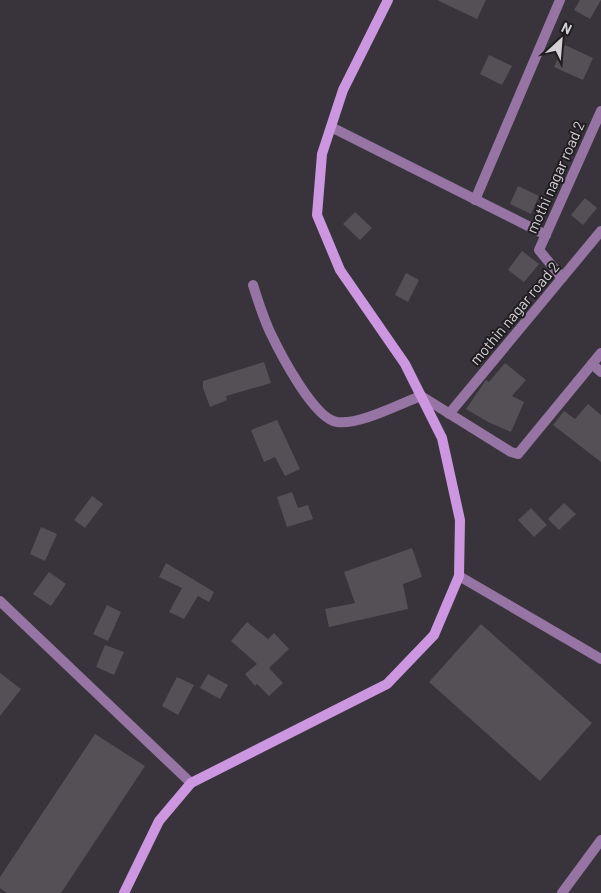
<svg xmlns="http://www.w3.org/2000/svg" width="601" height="893" font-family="Barlow,sans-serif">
<rect width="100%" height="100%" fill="#39343b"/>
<g fill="#554f56">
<path d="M 437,0 L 486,0 L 477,19 Z"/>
<path d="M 580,0 L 601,0 L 590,19 L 574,10 Z"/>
<path d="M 565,45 L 593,58 L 583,80 L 554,67 Z"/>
<path d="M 489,55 L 512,66 L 502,85 L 480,74 Z"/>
<path d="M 518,186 L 539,196 L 531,214 L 510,204 Z"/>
<path d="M 585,198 L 597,208 L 583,225 L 571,215 Z"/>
<path d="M 355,212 L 372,228 L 360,240 L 343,224 Z"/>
<path d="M 522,251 L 539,264 L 524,282 L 508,270 Z"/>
<path d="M 406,273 L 419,280 L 408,302 L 395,295 Z"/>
<path d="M 264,362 L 271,383 L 226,396 L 227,400 L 210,407 L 203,388 L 203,381 Z"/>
<path d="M 505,363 L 526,380 L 512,396 L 524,402 L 511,432 L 488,422 L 466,409 L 486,380 L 489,382 Z"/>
<path d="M 588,404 L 601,415 L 601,462 L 553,425 L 564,411 L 575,419 Z"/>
<path d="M 277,420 L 300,469 L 285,476 L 275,457 L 264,462 L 251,430 Z"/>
<path d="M 292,492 L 298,508 L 308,505 L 313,519 L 287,527 L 277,497 Z"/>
<path d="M 92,496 L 103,504 L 85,528 L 74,520 Z"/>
<path d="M 564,503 L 576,514 L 559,530 L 548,519 Z"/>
<path d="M 531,508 L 547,525 L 534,537 L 518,520 Z"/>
<path d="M 41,527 L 57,534 L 45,561 L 30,554 Z"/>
<path d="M 412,548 L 422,577 L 403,584 L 408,609 L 329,627 L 325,609 L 355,603 L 344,572 Z"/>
<path d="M 166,563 L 214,592 L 209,602 L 198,596 L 184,619 L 169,612 L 182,588 L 159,577 Z"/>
<path d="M 49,572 L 66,584 L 51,606 L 33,594 Z"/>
<path d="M 107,605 L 121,612 L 108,641 L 93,634 Z"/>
<path d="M 247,622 L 268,639 L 274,633 L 289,649 L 269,668 L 283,683 L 269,696 L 257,684 L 255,686 L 245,674 L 257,664 L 231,641 Z"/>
<path d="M 481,624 L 592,723 L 540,781 L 429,682 Z"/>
<path d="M 105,645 L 124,652 L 114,675 L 96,667 Z"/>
<path d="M 0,673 L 21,689 L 0,716 Z"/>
<path d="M 208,674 L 228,685 L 220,699 L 200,688 Z"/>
<path d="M 177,677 L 194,685 L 178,715 L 162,706 Z"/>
<path d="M 95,734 L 145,766 L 61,893 L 7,893 L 0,888 L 0,877 Z"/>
</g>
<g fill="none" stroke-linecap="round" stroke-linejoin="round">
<g stroke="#9674a3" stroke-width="10">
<path d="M 331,127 L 546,235"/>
<path d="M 475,200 L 560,0"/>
<path d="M 562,278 L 539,250 L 601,111"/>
<path d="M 253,285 C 258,301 263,317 270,332 C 280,353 314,419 337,422 C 360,425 399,404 421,396 L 511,452 L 518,454 L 601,353"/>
<path d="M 592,364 L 601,372"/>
<path d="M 449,414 L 601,231"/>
<path d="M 459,576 L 601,659"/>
<path d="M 0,601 L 191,783"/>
<path d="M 562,893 L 601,840"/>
</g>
<path stroke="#cd96e0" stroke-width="10" d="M 124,893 L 159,821 L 191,783 L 387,684 L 434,635 L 459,576 L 460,520 L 442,438 L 405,364 L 340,270 L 317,215 L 322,154 L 343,90 L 388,0"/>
</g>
<g text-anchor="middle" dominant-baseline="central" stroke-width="4" stroke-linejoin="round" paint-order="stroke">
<g font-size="15" fill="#d4d1d5" stroke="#1f1d20">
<text transform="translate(555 177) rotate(-66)">mothi nagar road 2</text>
<text transform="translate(514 313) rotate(-50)">mothin nagar road 2</text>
</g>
</g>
<g transform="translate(561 40) rotate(26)" stroke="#1f1d20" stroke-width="4" paint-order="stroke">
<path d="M0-4L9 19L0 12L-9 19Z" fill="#d4d1d5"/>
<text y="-8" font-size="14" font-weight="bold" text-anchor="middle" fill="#d4d1d5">N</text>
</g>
</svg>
